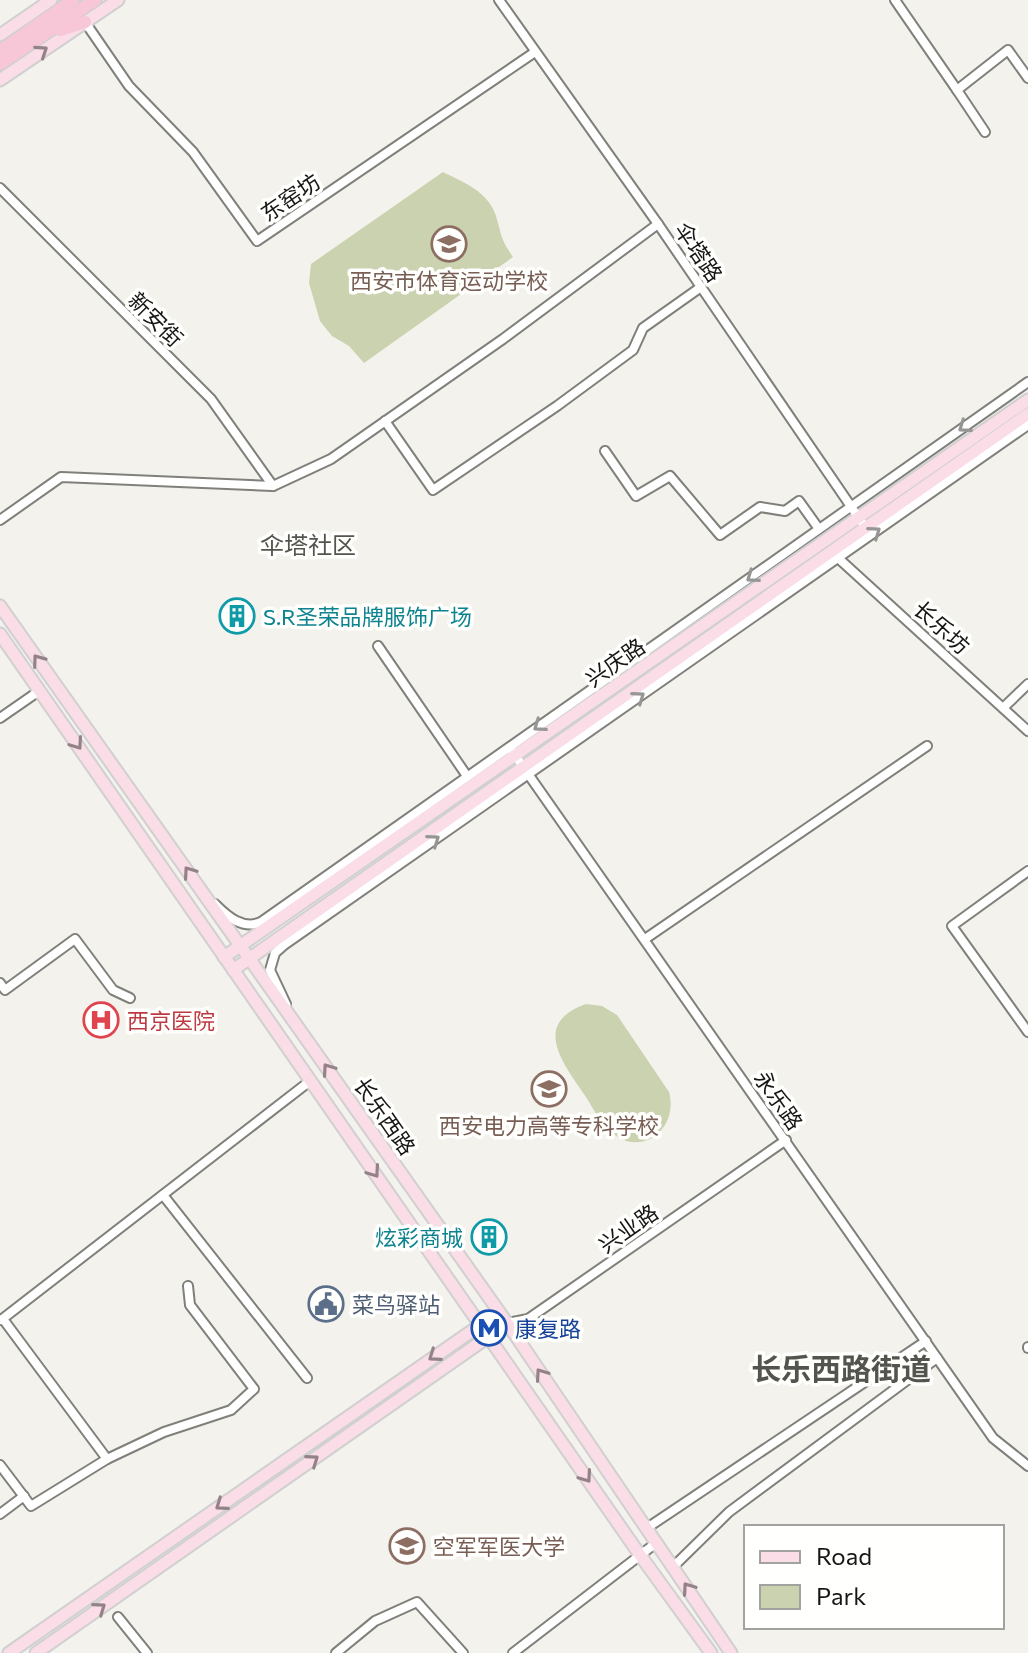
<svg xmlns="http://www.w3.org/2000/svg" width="1028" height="1653" font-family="Commissioner,'Noto Sans SC',sans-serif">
<rect width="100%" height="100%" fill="#f3f2ed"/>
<g fill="#cbd2af">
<path d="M 443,172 C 463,182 489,192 496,216 C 502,236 500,238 513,257 L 364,363 L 349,346 L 332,336 L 320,321 L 309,283 L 311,264 Z"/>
<path d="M 586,1004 L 602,1006 L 617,1015 L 669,1092 C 679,1128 642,1159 611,1132 C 601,1124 593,1108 586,1097 C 564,1064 530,1024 586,1004 Z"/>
</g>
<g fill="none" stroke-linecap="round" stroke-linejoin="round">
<defs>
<g id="minor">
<path d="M 499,0 L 658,224 L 865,527"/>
<path d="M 895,0 L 957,90 L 1008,50 L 1028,78"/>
<path d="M 85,22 L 129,86 L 193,152 L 257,241 L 535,52"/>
<path d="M 957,90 L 985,132"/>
<path d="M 0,188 L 211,399 L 273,486"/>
<path d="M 385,421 L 433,490 L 557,406 L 633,350 L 643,328 L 701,287"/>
<path d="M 605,451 L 636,496 L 670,476 L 720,535 L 760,507 L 785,511 L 799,501 L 819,529"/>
<path d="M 0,520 L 61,477 L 273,486 L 331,459 L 503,339 L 658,224"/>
<path d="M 837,557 L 1028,731"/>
<path d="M 378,646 L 467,776"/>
<path d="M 1003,708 L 1028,684"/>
<path d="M 0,718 L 39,691"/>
<path d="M 512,751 L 993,1438 L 1028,1466"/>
<path d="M 1028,871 L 952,926 L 1028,1032"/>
<path d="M 215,904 C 228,917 243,930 261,922 L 1028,382"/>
<path d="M 645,939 L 927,746"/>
<path d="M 0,983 L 5,990 L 75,939 L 113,990 L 130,998"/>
<path d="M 286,1004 L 270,970 L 275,953 L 284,945 L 1028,425"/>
<path d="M 163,1195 L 307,1378"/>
<path d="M 3,1319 L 107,1459 L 164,1432 L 231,1410 L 254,1389 L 190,1305 L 188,1286"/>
<path d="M 1,1320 L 310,1081"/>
<path d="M 488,1337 L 507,1323 L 528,1319 L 786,1140"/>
<path d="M 1028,1347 L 1028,1348"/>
<path d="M 0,1465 L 31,1506 L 107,1459"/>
<path d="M 0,1514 L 24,1496"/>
<path d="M 647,1528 L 926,1341"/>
<path d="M 673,1567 L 729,1512 L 937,1358"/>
<path d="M 118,1617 L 147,1653"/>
<path d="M 336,1653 L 375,1621 L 417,1602 L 463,1653"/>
<path d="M 513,1653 L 656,1543"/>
</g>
<g id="major">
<path d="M 0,35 L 51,0"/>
<path d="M 0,80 L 118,0"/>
<path d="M 0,606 L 507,1323 L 731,1653"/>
<path d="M 0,634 L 640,1555 L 711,1653"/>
<path d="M 224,957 L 1028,400"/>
<path d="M 233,970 L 1028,414"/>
<path d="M 9,1653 L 499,1312"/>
<path d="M 36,1653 L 488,1337"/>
</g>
<g id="highway">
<path d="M 60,30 L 85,22"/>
<path d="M 0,51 L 73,0"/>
<path d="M 0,64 L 95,0"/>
</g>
</defs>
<use href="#minor" stroke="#80807b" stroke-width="12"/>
<use href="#major" stroke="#d0d0d0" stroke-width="15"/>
<use href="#highway" stroke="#d0d0d0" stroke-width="16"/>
<use href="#minor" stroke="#fff" stroke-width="8"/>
<use href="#major" stroke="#fadde7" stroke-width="11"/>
<use href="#highway" stroke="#f7c7d7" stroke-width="12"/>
</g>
<defs><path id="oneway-chevron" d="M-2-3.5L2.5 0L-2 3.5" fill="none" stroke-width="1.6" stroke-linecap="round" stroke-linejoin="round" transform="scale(2)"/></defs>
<g stroke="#938388">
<use href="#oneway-chevron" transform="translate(42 51) rotate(-34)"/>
<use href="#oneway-chevron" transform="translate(38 660) rotate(-126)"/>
<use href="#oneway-chevron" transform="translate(77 744) rotate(55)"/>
<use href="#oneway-chevron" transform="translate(189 872) rotate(-125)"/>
<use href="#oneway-chevron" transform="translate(328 1069) rotate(-125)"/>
<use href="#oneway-chevron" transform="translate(374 1172) rotate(55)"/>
<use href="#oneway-chevron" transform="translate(434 1356) rotate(145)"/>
<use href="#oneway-chevron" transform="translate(541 1374) rotate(-125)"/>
<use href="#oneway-chevron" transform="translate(313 1460) rotate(-35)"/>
<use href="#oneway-chevron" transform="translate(586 1477) rotate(55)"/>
<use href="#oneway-chevron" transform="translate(221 1505) rotate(145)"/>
<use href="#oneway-chevron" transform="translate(688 1588) rotate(-125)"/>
<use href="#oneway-chevron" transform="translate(100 1608) rotate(-35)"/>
</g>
<g stroke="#969695">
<use href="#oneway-chevron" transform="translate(964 427) rotate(145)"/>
<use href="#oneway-chevron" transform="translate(875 532) rotate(-35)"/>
<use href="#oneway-chevron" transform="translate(752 577) rotate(145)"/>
<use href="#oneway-chevron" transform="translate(639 697) rotate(-35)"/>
<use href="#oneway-chevron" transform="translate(539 726) rotate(145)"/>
<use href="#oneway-chevron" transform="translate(434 840) rotate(-35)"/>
</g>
<defs>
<symbol id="school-ring" viewBox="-11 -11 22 22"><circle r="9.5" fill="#fffffe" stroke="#8d6e63" stroke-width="1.5"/><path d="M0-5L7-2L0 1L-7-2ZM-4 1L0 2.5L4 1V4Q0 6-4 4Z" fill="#8d6e63"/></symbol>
<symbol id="building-ring" viewBox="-11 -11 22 22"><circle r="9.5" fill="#fffffe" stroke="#0f9aa8" stroke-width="1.5"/><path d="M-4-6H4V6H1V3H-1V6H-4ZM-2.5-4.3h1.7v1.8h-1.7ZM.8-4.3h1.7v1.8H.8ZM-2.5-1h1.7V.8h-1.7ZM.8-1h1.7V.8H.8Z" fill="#0f9aa8"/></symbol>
<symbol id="hospital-ring" viewBox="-11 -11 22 22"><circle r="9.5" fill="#fffffe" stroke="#e0444e" stroke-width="1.5"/><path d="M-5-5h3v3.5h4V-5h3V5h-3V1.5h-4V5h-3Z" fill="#e0444e"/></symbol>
<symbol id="university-ring" viewBox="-11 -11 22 22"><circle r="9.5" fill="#fffffe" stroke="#8d6e63" stroke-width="1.5"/><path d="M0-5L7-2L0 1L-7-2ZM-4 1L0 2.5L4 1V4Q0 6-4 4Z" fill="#8d6e63"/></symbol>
<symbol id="civic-ring" viewBox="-11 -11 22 22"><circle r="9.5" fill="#fffffe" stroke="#5c6f8a" stroke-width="1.5"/><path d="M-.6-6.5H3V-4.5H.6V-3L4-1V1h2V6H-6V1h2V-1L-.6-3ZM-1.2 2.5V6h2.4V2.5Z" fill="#5c6f8a"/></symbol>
<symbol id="metro-ring" viewBox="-11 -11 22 22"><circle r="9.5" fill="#fffffe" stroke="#1a4fb4" stroke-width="1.5"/><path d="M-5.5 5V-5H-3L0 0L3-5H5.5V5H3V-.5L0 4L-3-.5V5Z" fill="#1a4fb4"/></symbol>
</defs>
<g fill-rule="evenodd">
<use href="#school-ring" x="429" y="224" width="40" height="40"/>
<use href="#building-ring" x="217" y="596" width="40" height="40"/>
<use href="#hospital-ring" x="81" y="1000" width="40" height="40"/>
<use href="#university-ring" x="529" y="1069" width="40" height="40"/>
<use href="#building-ring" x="469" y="1217" width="40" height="40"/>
<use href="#civic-ring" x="306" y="1284" width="40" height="40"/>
<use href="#metro-ring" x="469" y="1308" width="40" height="40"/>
<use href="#university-ring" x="387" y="1526" width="40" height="40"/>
</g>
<g text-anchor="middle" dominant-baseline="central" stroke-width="7" stroke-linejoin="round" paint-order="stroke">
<g font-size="22" fill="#161614" stroke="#fffffe">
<text transform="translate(290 197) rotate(-34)">东窑坊</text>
<text transform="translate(699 252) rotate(56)">伞塔路</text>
<text transform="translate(156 319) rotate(45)">新安街</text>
<text transform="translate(942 627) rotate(42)">长乐坊</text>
<text transform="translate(615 662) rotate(-35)">兴庆路</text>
<text transform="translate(779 1100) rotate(55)">永乐路</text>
<text transform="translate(385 1116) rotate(55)">长乐西路</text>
<text transform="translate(628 1228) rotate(-35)">兴业路</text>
</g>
<g font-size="22" fill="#785e54" stroke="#fffffe">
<text x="449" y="280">西安市体育运动学校</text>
<text x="549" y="1125">西安电力高等专科学校</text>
<text x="433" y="1546" text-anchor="start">空军军医大学</text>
</g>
<g font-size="22" fill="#0d838f" stroke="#fffffe" text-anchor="start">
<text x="263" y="616">S.R圣荣品牌服饰广场</text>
<text x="463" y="1237" text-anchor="end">炫彩商城</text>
</g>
<g font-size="22" fill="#be3a42" stroke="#fffffe" text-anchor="start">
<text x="127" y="1020">西京医院</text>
</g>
<g font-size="22" fill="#4e5e75" stroke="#fffffe" text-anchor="start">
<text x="352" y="1304">菜鸟驿站</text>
</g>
<g font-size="22" fill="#164399" stroke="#fffffe" text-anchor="start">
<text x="515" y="1328">康复路</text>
</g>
<g font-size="24" fill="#54544f" stroke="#fffffe">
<text x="308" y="544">伞塔社区</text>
</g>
<g font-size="30" font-weight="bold" fill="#54544f" stroke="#fffffe">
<text x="841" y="1367">长乐西路街道</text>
</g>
</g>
<rect x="744" y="1525" width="260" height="104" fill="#fffffe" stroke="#a2a2a0" stroke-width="2"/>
<rect x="760" y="1551" width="40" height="12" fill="#fadde7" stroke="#a2a2a0" stroke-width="2"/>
<text x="816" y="1565" font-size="24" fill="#161614">Road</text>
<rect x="760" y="1585" width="40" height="24" fill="#cbd2af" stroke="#a2a2a0" stroke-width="2"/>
<text x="816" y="1605" font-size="24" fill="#161614">Park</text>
</svg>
